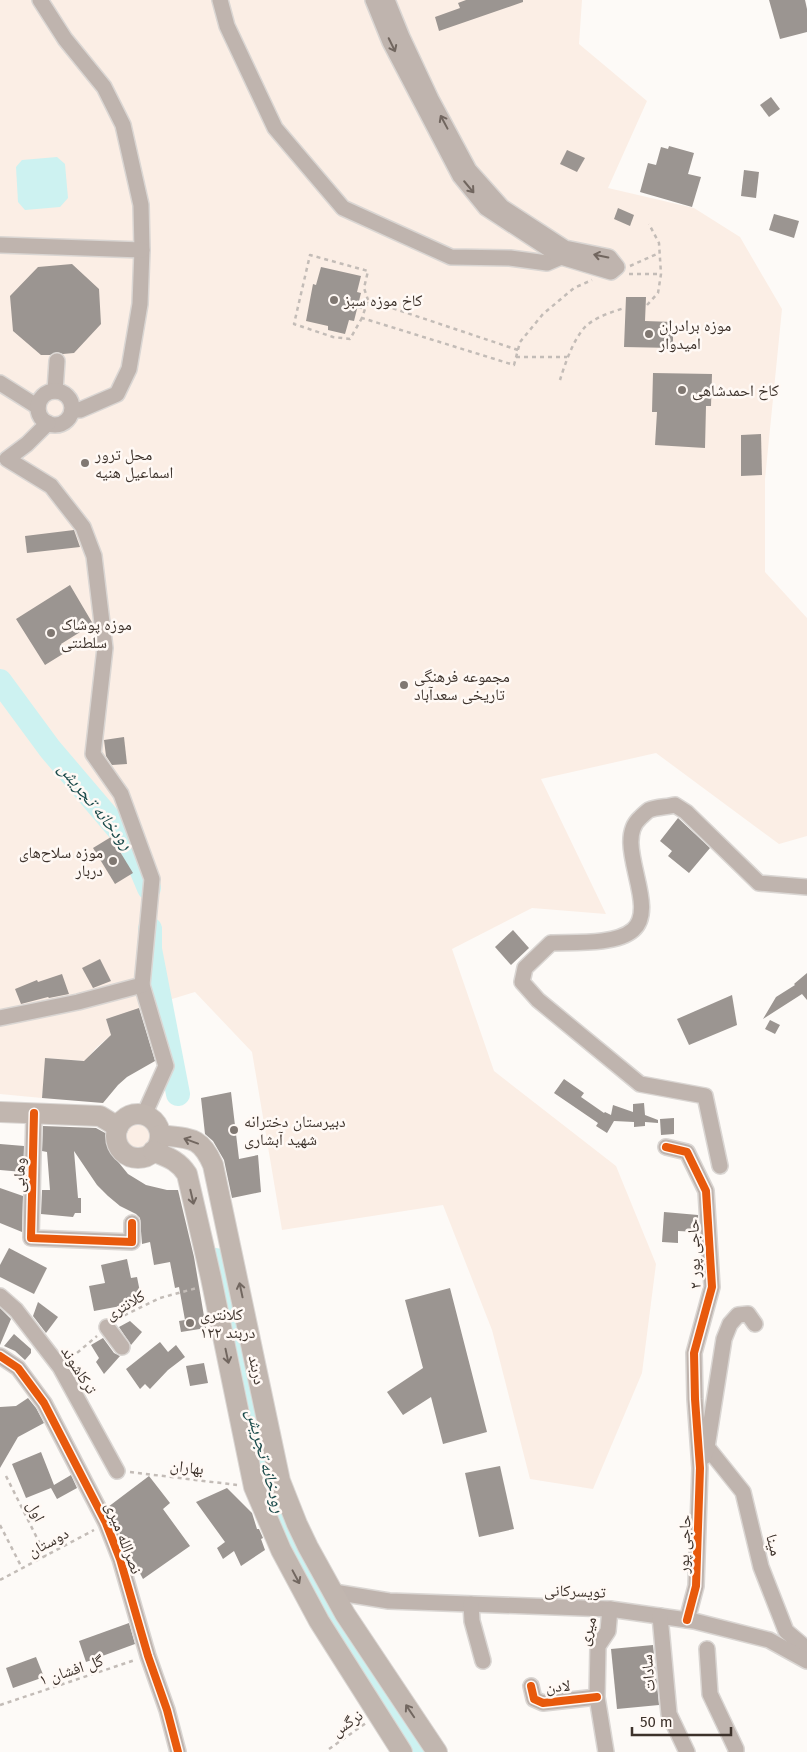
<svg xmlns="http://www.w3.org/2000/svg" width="807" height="1752" font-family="'Fira Sans','Noto Naskh Arabic',sans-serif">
<rect width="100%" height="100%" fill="#fdfaf7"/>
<g fill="#fbeee5">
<path d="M 0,0 L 582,0 L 579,44 L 647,101 L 608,188 L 694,208 L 740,237 L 782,309 L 765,479 L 765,572 L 807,618 L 807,836 L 779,844 L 656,753 L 541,779 L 606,914 L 532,908 L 452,949 L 494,1071 L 616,1166 L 656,1264 L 642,1373 L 593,1489 L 530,1479 L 492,1330 L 443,1205 L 282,1230 L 252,1052 L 195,992 L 106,1019 L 111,1035 L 96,1048 L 85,1061 L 46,1058 L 42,1098 L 0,1094 Z"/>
<circle cx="138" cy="1136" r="12"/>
</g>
<path fill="#cdf2f1" d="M 57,157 L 65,164 L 68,198 L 60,207 L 25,210 L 18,202 L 16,167 L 22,160 Z"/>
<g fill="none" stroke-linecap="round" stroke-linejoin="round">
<g stroke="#cdf2f1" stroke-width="24">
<path d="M 0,681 L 50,749 L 130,843 L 149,888"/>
<path d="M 150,929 L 150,949 L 178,1094"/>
<path d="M 216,1260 L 273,1499 L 288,1535 L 361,1674 L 418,1752"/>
</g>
</g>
<g fill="#9b9591">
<path d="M 466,0 L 523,0 L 523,2 L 439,31 L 435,17 L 460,8 L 458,3 Z"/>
<path d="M 769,0 L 805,0 L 807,9 L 807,32 L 780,39 Z"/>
<path d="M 771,97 L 780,109 L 769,117 L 760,105 Z"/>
<path d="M 669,146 L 694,153 L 688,174 L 701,177 L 692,207 L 640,192 L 648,163 L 656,165 L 661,147 L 668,149 Z"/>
<path d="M 567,150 L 585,158 L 577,172 L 560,164 Z"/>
<path d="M 744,170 L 759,172 L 756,198 L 741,196 Z"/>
<path d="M 618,208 L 634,215 L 630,226 L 614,219 Z"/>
<path d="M 774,214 L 799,221 L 794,238 L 769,230 Z"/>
<path d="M 72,264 L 99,289 L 101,324 L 74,353 L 63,354 L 57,352 L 50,355 L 41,355 L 13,331 L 10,296 L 38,267 Z"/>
<path d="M 321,267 L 361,276 L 357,292 L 361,293 L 354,321 L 349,320 L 345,334 L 328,330 L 328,326 L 306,321 L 313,284 L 316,285 Z"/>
<path d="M 626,297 L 646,297 L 645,321 L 673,322 L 673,348 L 624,347 Z"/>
<path d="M 653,373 L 712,374 L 711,406 L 706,406 L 705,448 L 655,445 L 657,412 L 652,412 Z"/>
<path d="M 761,434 L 762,475 L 741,476 L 741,435 Z"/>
<path d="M 74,530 L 80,547 L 27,553 L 25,536 Z"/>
<path d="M 70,585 L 93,624 L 61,644 L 66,652 L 45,665 L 16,619 Z"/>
<path d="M 124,737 L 127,764 L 112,765 L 106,756 L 104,740 Z"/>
<path d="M 678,818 L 710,848 L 689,873 L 668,856 L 672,851 L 660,841 Z"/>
<path d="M 111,837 L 133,873 L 115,884 L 93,848 Z"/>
<path d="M 513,930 L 529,948 L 511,965 L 495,947 Z"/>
<path d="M 100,959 L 111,981 L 93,988 L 82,968 Z"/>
<path d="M 807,973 L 807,1000 L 802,994 L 763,1019 L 776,997 L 795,985 L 794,984 Z"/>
<path d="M 62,974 L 69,994 L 49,998 L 48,997 L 21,1004 L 15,989 L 37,980 L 38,982 Z"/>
<path d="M 732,995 L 737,1025 L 689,1045 L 677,1019 Z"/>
<path d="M 139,1008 L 155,1061 L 127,1077 L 118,1085 L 103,1103 L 42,1098 L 45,1058 L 84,1061 L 111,1035 L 106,1019 Z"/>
<path d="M 770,1020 L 780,1025 L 775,1034 L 765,1029 Z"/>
<path d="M 564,1079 L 584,1093 L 581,1097 L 604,1113 L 605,1112 L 611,1115 L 613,1105 L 633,1112 L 633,1104 L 644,1103 L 645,1115 L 658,1120 L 658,1123 L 645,1122 L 645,1126 L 634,1127 L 634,1122 L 614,1121 L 607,1133 L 596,1126 L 598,1123 L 554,1093 Z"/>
<path d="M 231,1092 L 239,1159 L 258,1155 L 261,1192 L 232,1198 L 224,1160 L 213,1141 L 205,1134 L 201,1098 Z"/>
<path d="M 674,1118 L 674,1134 L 661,1135 L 660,1119 Z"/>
<path d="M 43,1126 L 96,1128 L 107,1134 L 110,1149 L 115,1158 L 128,1174 L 146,1185 L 167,1190 L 178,1190 L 194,1257 L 206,1328 L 181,1332 L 179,1321 L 185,1320 L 179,1287 L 175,1288 L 170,1262 L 154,1265 L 150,1242 L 142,1244 L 140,1218 L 136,1214 L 120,1206 L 108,1196 L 97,1185 L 74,1151 L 78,1198 L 81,1198 L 81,1213 L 75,1213 L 73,1217 L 41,1214 L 42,1190 L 50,1190 L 47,1152 L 42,1151 Z"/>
<path d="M 0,1144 L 24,1146 L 23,1172 L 0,1170 Z"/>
<path d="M 0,1188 L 23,1196 L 22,1232 L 0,1223 Z"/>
<path d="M 664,1212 L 698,1215 L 698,1232 L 678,1231 L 678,1243 L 662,1242 Z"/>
<path d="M 9,1248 L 47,1268 L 34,1294 L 0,1277 L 0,1265 Z"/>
<path d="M 127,1259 L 131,1278 L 137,1277 L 142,1302 L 94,1311 L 89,1286 L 105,1283 L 101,1265 Z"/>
<path d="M 450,1288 L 487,1432 L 443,1444 L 431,1397 L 403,1415 L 387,1392 L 423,1368 L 405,1300 Z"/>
<path d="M 38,1302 L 58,1317 L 46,1333 L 33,1316 Z"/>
<path d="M 0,1308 L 11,1319 L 0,1345 Z"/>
<path d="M 130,1321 L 142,1332 L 131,1345 L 119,1327 Z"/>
<path d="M 14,1334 L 31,1349 L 31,1353 L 25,1360 L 15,1351 L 4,1346 Z"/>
<path d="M 103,1338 L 114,1353 L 120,1356 L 104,1374 L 96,1362 L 99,1358 L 91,1345 Z"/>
<path d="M 160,1342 L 168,1352 L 176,1345 L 185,1357 L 168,1370 L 150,1389 L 145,1384 L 140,1389 L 126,1369 Z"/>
<path d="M 204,1363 L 208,1383 L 190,1386 L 186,1366 Z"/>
<path d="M 28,1398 L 36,1408 L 44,1423 L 18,1437 L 0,1468 L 0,1407 L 16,1406 Z"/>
<path d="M 41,1452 L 54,1485 L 71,1475 L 77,1488 L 57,1499 L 51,1488 L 26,1498 L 12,1464 Z"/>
<path d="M 500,1466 L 514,1529 L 479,1537 L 465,1473 Z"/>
<path d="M 149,1476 L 170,1503 L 163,1509 L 190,1546 L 143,1579 L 124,1543 L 108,1507 Z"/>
<path d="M 227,1488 L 252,1513 L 257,1529 L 259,1529 L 263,1538 L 261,1539 L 265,1550 L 241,1566 L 234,1551 L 223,1559 L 217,1548 L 225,1542 L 196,1502 Z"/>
<path d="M 129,1623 L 135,1644 L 86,1662 L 79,1641 Z"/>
<path d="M 653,1645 L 659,1705 L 617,1709 L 611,1649 Z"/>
<path d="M 36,1657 L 44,1677 L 13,1688 L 6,1668 Z"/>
</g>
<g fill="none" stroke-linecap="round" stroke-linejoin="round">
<defs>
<g id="minor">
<path d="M 40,0 L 65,39 L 104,87 L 123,125 L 141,205 L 142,250 L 140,304 L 129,369 L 117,394 L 80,410 L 72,410"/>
<path d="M 220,0 L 227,26 L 275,128 L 343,208 L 451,257 L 510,258 L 547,263 L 561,257"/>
<path d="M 373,0 L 390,42 L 460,176 L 486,208 L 561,257 L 611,272 L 617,267 L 609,257 L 565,248 L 502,207 L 469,170 L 431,99 L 402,37 L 387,0"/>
<path d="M 0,245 L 142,250"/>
<path d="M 0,383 L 38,407"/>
<path d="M 55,391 L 57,361"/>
<circle cx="55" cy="408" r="17"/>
<path d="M 142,985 L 166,1066 L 144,1115"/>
<path d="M 0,1018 L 78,1002 L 142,985 L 152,879 L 121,794 L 93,754 L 105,648 L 94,556 L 83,527 L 51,486 L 7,459 L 27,444 L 48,423"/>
<path d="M 34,1113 L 31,1238 L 132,1242 L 132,1223"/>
<path d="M 666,1147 L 687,1152 L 706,1191 L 712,1287 L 694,1353 L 695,1399 L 700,1468 L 696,1586 L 687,1620"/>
<path d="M 720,1166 L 705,1096 L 640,1084 L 538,1000 L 522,982 L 525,968 L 551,943 C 573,942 616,945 633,930 C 660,906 612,843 640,818 C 643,815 646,812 649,810 C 656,807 667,807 675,805 L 686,812 L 759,883 L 807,887"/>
<path d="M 0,1296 L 16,1310 L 60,1367 L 117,1471"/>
<path d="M 107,1327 L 122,1347"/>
<path d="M 0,1356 L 18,1368 L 44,1403 L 106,1523 L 120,1559 L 148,1656 L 167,1710 L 178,1752"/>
<path d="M 707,1447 L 743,1492 L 761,1567 L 786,1631 L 807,1649"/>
<path d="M 704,1457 L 707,1447 L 724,1339 L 730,1324 L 738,1315 L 748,1314 L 755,1324"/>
<path d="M 334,1592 L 389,1601 L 610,1609 L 694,1621 L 769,1640 L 807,1661"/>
<path d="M 471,1604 L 472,1621 L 483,1661"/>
<path d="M 660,1616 L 669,1714 L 687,1752"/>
<path d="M 707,1649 L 710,1694 L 736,1749 L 736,1752"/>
<path d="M 531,1686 L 534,1699 L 543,1703 L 597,1697"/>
<path d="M 606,1752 L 597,1697 L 598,1646 L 608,1631 L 610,1609"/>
</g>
<g id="major">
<path d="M 0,1112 L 100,1116 L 118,1127"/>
<circle cx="138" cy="1136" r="22"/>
<path d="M 160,1135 C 189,1139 200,1135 213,1165 L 280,1481 L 297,1524 L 308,1547 L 345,1614 L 437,1752"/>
<path d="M 153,1151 C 167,1157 178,1160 187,1174 L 211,1278 L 254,1487 L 281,1550 L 319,1621 L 402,1752"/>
</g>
</defs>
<use href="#minor" stroke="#dad6d3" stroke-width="18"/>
<use href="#major" stroke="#dad6d3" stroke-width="22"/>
<g stroke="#c3bcb7" stroke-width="2.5" stroke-dasharray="4 4" stroke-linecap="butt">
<path d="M 630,266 L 659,253"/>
<path d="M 629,274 L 661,274"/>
<path d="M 647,305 L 658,293 L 661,274 L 659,243 L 649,224"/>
<path d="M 358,307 L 365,309"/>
<path d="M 362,318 L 350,339 L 333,337 L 294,324 L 310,255 L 368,271 L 364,288 L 368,300"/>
<path d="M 518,350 L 368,300 L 362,318 L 514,365 L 520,342 L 543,314 L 574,288 L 592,280"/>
<path d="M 516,357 L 567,357"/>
<path d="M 560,380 C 565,364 573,340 585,327 C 595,317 612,312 624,308"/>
<path d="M 117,1319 L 160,1298 L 197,1288"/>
<path d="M 71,1358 L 97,1336"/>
<path d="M 130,1472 L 237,1485"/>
<path d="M 6,1476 L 46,1556"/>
<path d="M 0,1525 L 22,1568"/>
<path d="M 0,1580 L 94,1530"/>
<path d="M 0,1705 L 135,1660"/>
<path d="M 329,1749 L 366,1723"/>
</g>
<use href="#minor" stroke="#bfb4ae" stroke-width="15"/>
<use href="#major" stroke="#c1b6af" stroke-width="20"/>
<defs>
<g id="cycleway">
<path d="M 34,1113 L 31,1238 L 132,1242 L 132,1223"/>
<path d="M 666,1147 L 687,1152 L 706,1191 L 712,1287 L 694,1353 L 695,1399 L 700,1468 L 696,1586 L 687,1620"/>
<path d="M 0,1356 L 18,1368 L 44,1403 L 106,1523 L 120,1559 L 148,1656 L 167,1710 L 178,1752"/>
<path d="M 531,1686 L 534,1699 L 543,1703 L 597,1697"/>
</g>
</defs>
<use href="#cycleway" stroke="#fff9f5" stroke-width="11"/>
<use href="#cycleway" stroke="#e8590c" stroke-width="8"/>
</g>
<defs><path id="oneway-shaft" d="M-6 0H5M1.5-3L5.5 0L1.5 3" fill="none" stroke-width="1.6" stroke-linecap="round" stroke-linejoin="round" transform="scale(1.25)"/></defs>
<g stroke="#71665f">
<use href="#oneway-shaft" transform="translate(392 45) rotate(64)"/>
<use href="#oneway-shaft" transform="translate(444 122) rotate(-118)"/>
<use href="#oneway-shaft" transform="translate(469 187) rotate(50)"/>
<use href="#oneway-shaft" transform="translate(601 256) rotate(-168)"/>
</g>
<g stroke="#726760">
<use href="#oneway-shaft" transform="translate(191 1141) rotate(-160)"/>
<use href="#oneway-shaft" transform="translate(192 1197) rotate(77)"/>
<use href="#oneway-shaft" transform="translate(241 1290) rotate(-102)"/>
<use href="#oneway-shaft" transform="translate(227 1356) rotate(78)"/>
<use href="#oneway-shaft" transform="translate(296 1577) rotate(62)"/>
<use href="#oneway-shaft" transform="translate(410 1711) rotate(-124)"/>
</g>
<g fill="#807872" stroke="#fff9f5" stroke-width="2">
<circle cx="334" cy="300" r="5"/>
<circle cx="649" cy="334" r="5"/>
<circle cx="682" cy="390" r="5"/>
<circle cx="85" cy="463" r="5"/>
<circle cx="51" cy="633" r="5"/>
<circle cx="404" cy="685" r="5"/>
<circle cx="113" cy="861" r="5"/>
<circle cx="234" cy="1130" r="5"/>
<circle cx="190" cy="1323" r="5"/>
</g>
<g text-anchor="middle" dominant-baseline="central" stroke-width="5" stroke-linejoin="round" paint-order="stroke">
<g font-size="16" fill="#3d322b" stroke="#fff9f5" text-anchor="start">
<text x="344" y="300">کاخ موزه سبز</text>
<text x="659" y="325">موزه برادران<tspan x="659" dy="18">امیدوار</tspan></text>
<text x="692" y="390">کاخ احمدشاهی</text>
<text x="95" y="454">محل ترور<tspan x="95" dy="18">اسماعیل هنیه</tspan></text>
<text x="61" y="624">موزه پوشاک<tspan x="61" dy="18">سلطنتی</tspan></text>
<text x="414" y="676">مجموعه فرهنگی<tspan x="414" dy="18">تاریخی سعدآباد</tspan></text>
<text x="103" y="852" text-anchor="end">موزه سلاح‌های<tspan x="103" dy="18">دربار</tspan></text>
<text x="244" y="1121">دبیرستان دخترانه<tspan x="244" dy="18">شهید آبشاری</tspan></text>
<text x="200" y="1314">کلانتری<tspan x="200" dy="18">۱۲۲ دربند</tspan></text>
</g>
<g font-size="16" fill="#3d322b" stroke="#fff9f5">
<text transform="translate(19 1175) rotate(-88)">وهابی</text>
<text transform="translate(694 1254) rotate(-92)">حاجی پور ۲</text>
<text transform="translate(125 1305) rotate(-30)">کلانتری</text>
<text transform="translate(79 1370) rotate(58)">ترکاشوند</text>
<text transform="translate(257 1370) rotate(78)">دربند</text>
<text transform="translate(187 1467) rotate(7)">بهاران</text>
<text transform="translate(36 1511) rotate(63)">اول</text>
<text transform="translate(124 1538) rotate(69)">نصرالله میری</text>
<text transform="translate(48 1542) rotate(-28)">دوستان</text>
<text transform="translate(684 1544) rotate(-88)">حاجی پور</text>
<text transform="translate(774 1545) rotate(76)">مینا</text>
<text transform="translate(575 1591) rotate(2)">تویسرکانی</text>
<text transform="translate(587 1631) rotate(-73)">میری</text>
<text transform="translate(71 1670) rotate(-18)">گل افشان ۱</text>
<text transform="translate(648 1673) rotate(-95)">سادات</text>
<text transform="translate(558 1686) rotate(-3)">لادن</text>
<text transform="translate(347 1723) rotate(-35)">نرگس</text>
</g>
<g font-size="18" font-style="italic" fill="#1c4c4c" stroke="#fff9f5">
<text transform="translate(96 806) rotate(51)">رودخانه تجریش</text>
<text transform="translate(266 1461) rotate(75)">رودخانه تجریش</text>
</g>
</g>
<path d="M632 1727v8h99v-8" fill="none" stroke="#3d322b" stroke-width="2.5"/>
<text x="640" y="1727" font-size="15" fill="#3d322b" stroke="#fff9f5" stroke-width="4" paint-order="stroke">50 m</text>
</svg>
